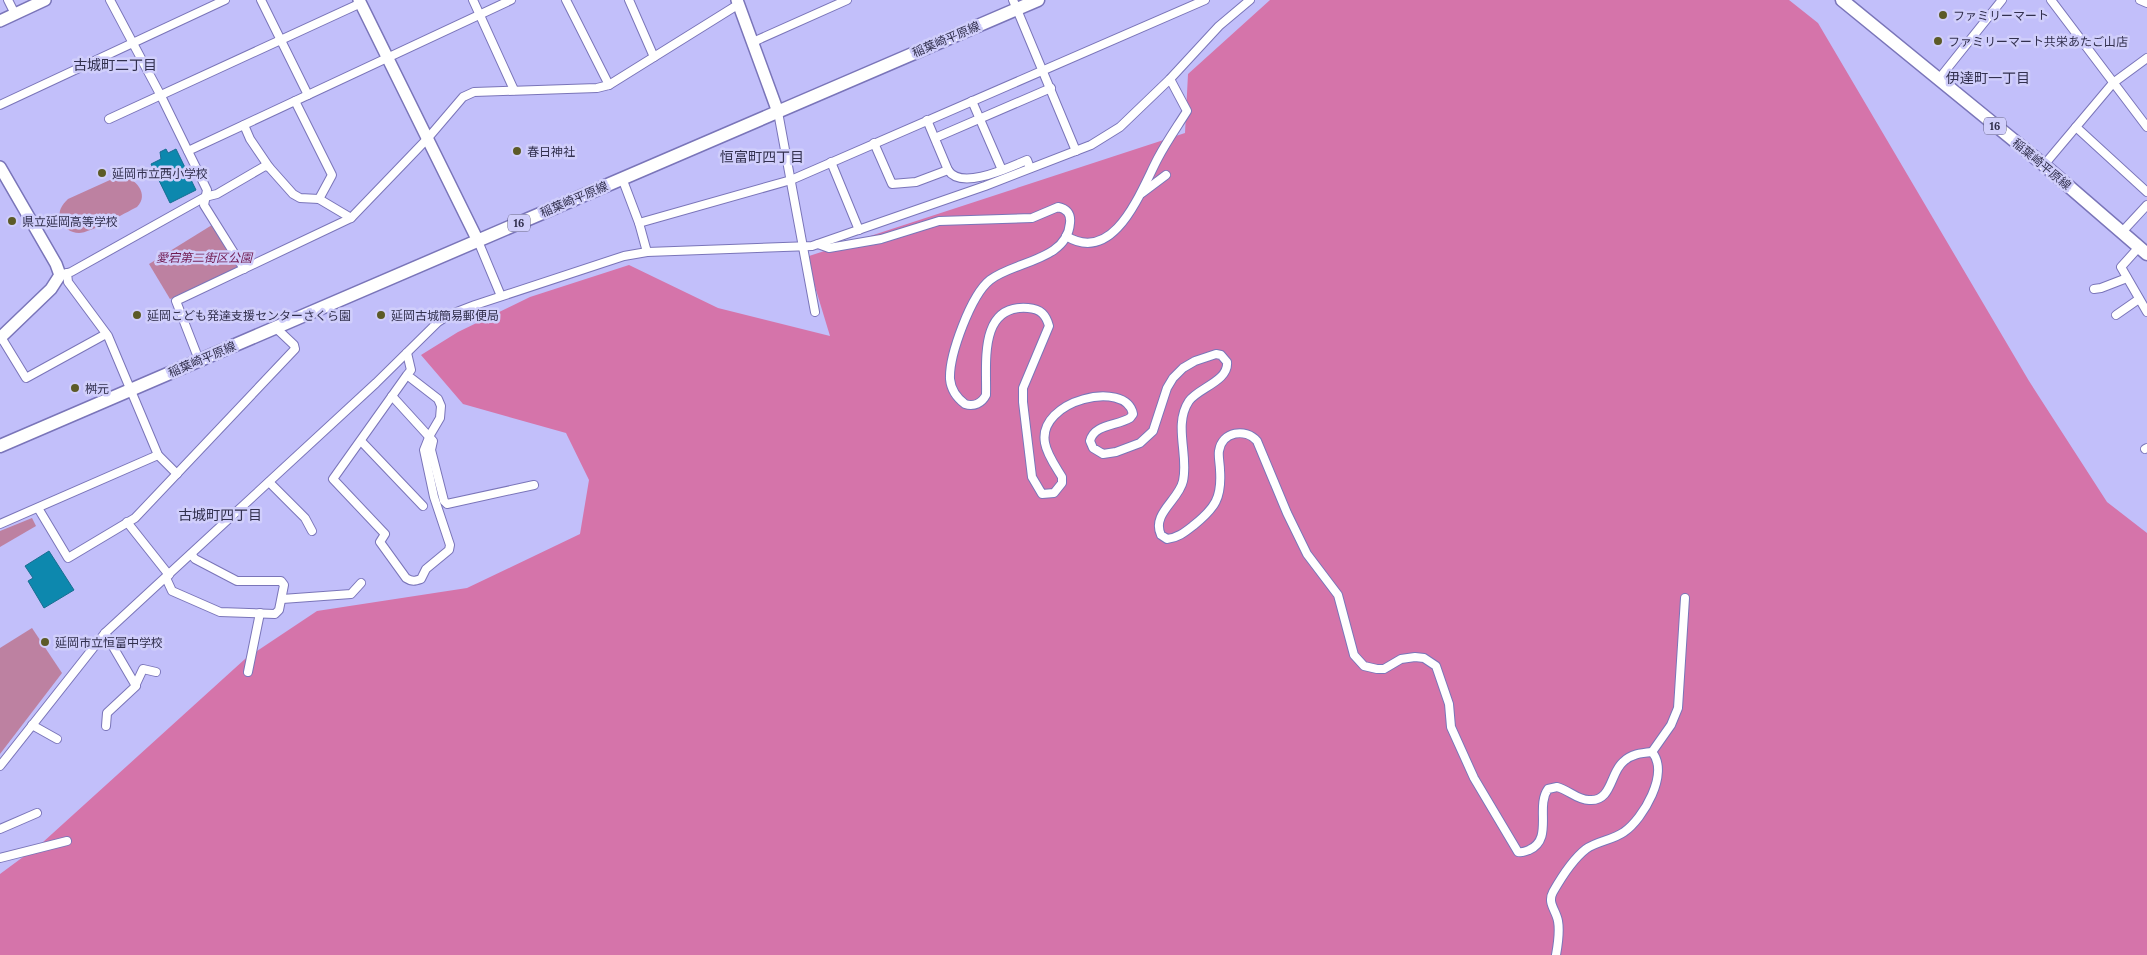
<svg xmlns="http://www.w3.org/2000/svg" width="2147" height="955" font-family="Lora,'Noto Sans JP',serif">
<rect width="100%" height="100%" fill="#c2bffa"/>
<g fill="#bd81a1">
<path d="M 121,175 C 135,178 150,194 137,207 C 125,213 90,233 79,233 C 71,233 63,228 61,220 C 57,211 62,205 68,199 Z"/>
<path d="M 212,225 L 238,267 L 170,299 L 149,264 Z"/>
<path d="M 32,518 L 36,526 L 0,547 L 0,531 Z"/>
<path d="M 32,628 L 62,673 L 0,754 L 0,648 Z"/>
</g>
<path fill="#d574aa" d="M 1270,0 L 1789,0 L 1818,23 L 2029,381 L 2107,502 L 2147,533 L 2147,955 L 0,955 L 0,874 L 42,843 L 245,659 L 317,611 L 467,588 L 580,534 L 589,480 L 566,433 L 463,404 L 421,355 L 458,332 L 530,297 L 629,265 L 718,308 L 830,336 L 806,257 L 1185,133 L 1188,74 Z"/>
<g fill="#0d88ae" stroke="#186e91">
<path d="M 166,149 L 168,153 L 176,149 L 196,190 L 170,203 L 151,164 L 161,159 L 160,152 Z"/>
<path d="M 49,551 L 74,590 L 44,608 L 28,581 L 33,578 L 25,566 Z"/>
</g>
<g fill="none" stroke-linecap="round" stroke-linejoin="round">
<defs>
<g id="street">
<path d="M 8,0 L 15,14"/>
<path d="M 110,0 L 161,96 L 207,190 L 204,205 L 244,269"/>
<path d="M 261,0 L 308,95"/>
<path d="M 473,0 L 514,90"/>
<path d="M 566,0 L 609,85"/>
<path d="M 629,0 L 654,57"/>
<path d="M 1013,0 L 1076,151"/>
<path d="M 2051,0 L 2147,127"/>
<path d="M 2140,0 L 2147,3"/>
<path d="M 753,42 L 847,0"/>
<path d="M 1938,80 L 2002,0"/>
<path d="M 295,101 L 332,175 L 319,199"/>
<path d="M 972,101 L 1002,170"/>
<path d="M 0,105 L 225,0"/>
<path d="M 778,112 L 815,312"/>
<path d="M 109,119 L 361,3"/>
<path d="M 244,125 L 250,139 L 269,167"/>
<path d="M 2076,127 L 2147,192"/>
<path d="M 935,138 L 1051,88"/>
<path d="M 874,143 L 892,184 L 916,182 L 948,170 L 927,120"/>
<path d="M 188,151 L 511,0"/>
<path d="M 831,162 L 859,230"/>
<path d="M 2044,165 L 2113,83 L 2147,58"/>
<path d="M 948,170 C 961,191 1010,167 1027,160 L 1030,168"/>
<path d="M 622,178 L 639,223 L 647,252"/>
<path d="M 1142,193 L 1166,175"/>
<path d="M 639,223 L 791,180 L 1205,0"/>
<path d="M 2122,232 L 2147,205"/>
<path d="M 1066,236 C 1115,266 1141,190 1158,158 C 1167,141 1177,127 1187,111 L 1170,79"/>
<path d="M 478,241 L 501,296"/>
<path d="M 818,244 L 829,248 L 881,239 L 939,221 L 1032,218 L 1058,207 C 1067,209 1071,214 1070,223 C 1067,261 1014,261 990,280 C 971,295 949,355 950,379 C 951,389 957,398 965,404 C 974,407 982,403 986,395 C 987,364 978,304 1028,308 C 1041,309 1046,315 1049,326 L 1023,388 L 1023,402 L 1032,477 L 1042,494 L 1054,493 L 1062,483 L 1062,477 C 1056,467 1047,455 1045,443 C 1037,400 1126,379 1133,414 L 1130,418 C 1117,426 1094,424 1090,441 L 1093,448 L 1103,454 L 1116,452 L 1140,443 L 1153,431 L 1167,388 L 1173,378 L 1183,368 L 1195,361 L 1216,354 L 1221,355 L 1227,362 C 1229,381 1198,388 1189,401 C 1173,425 1189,455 1183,481 C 1179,500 1151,514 1161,535 L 1167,539 C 1178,538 1185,532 1194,525 C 1215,508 1222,498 1220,470 C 1220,464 1218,456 1219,451 C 1222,431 1246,428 1257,441 L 1287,513 L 1307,554 L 1338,595 L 1354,655 L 1364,666 L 1377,669 L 1384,669 L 1401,659 L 1415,657 L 1424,658 L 1436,666 L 1449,704 L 1451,727 L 1474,778 L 1518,852 C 1522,853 1524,852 1529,850 C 1554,839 1535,807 1548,789 L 1557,787 C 1569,790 1577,800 1589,800 C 1612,802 1610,773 1623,762 C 1631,754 1641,753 1652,752 C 1670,773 1643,819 1624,832 C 1613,840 1597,841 1586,849 C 1573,859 1561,878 1553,892 C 1547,903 1556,910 1558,921 C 1560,932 1558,944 1556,955"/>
<path d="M 2139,247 L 2121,267 L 2147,312"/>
<path d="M 67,273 L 68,282 L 108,336 L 158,455 L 177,474"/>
<path d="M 60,275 L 71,272 L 205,197 L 217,194 L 265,166 L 269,167 L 293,194 L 300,198 L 319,199 L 351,218"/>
<path d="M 2094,289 L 2101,288 L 2127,278"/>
<path d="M 2116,315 L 2139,299"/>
<path d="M 1,337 L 26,378 L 106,334"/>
<path d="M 199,360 L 176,301 L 351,218 L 428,138 L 463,97 L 474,92 L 597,88 L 609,85 L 739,4"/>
<path d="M 407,375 L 333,479 L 385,534 L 380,542 L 406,578 C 412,582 415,581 421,579 L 426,569 L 449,550 L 450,545 L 434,497 L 424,450 L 430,435 L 440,418 L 441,406 L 438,399 L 407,375 L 411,370 L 407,353"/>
<path d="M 392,396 L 433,441 L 431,450 L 444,501 L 447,504 L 534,485"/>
<path d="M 361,441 L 423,506"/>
<path d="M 2145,449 L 2147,448"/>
<path d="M 269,482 L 305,518 L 312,531"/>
<path d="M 38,508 L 68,558 L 135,518 L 295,349 L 294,345 L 275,327"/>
<path d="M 127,522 L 169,575"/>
<path d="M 0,524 L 158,455"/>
<path d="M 166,578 L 172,591 L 220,612 L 275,614 L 279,610 L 284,585 L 281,581 L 237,581 L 195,559 L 191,554"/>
<path d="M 282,599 L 351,594 L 361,583"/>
<path d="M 105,633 L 136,686 L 107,713 L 106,726"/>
<path d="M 248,672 L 260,613"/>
<path d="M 136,684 L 143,669 L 156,672"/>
<path d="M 32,725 L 57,739"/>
<path d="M 1652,752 L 1671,725 L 1678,708 L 1685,598"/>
<path d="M 0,766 L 105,633 L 376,383 L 438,322 L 449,315 L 475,305 L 624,256 L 647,252 L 812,246 L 985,186 L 1091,145 L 1120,127 L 1170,79 L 1219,26 L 1250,0"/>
<path d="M 0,829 L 37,813"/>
<path d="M 0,858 L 67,841"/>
</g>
<g id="secondary">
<path d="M 359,0 L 478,241"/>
<path d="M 737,0 L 778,112"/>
<path d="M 0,21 L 45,0"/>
<path d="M 0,167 L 56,264 L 60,275 L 51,289 L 0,338"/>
</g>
<g id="primary">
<path d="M 1842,0 L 2044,165 L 2147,254"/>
<path d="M 0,446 L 1038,0"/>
</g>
</defs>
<use href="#street" stroke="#7a75b9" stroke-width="10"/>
<use href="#secondary" stroke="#7a75b9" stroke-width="14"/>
<use href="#primary" stroke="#7a75b9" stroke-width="15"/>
<use href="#street" stroke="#fff" stroke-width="8"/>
<use href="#secondary" stroke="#fff" stroke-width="11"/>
<use href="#primary" stroke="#fff" stroke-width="12"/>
</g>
<g fill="#5c5a27" stroke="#d0cefb" stroke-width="2">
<circle cx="1943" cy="15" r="5"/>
<circle cx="1938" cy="41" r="5"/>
<circle cx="517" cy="151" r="5"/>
<circle cx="102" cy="173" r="5"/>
<circle cx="12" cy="221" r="5"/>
<circle cx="137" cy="315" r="5"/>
<circle cx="381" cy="315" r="5"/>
<circle cx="75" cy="388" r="5"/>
<circle cx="45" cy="642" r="5"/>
</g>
<g text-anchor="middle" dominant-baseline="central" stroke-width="5" stroke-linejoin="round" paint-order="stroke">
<g fill="#d0cefb" stroke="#615f82" stroke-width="1">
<rect x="1984" y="117.5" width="22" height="17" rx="4"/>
<rect x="508" y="214.5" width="22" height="17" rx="4"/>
</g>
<g font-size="11" font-weight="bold" fill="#32304e">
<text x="1995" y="126">16</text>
<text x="519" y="223">16</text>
</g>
<g font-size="12" fill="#32304e" stroke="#d0cefb" text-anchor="start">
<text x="1953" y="15">ファミリーマート</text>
<text x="1948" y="41">ファミリーマート共栄あたご山店</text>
<text x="527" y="151">春日神社</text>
<text x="112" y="173">延岡市立西小学校</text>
<text x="22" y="221">県立延岡高等学校</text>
<text x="147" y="315">延岡こども発達支援センターさくら園</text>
<text x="391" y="315">延岡古城簡易郵便局</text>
<text x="85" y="388">桝元</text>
<text x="55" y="642">延岡市立恒富中学校</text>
</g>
<g font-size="12" fill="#32304e" stroke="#d0cefb">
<text transform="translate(946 39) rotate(-23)">稲葉崎平原線</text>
<text transform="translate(2042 164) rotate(40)">稲葉崎平原線</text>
<text transform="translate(574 199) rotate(-23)">稲葉崎平原線</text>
<text transform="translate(202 359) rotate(-23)">稲葉崎平原線</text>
</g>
<g font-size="12" font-style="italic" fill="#711a51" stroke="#d0cefb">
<text x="204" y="257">愛宕第二街区公園</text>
</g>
<g font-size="14" fill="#32304e" stroke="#d0cefb">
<text x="115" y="65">古城町二丁目</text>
<text x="1988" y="78">伊達町一丁目</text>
<text x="762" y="157">恒富町四丁目</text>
<text x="220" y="515">古城町四丁目</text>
</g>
</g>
</svg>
